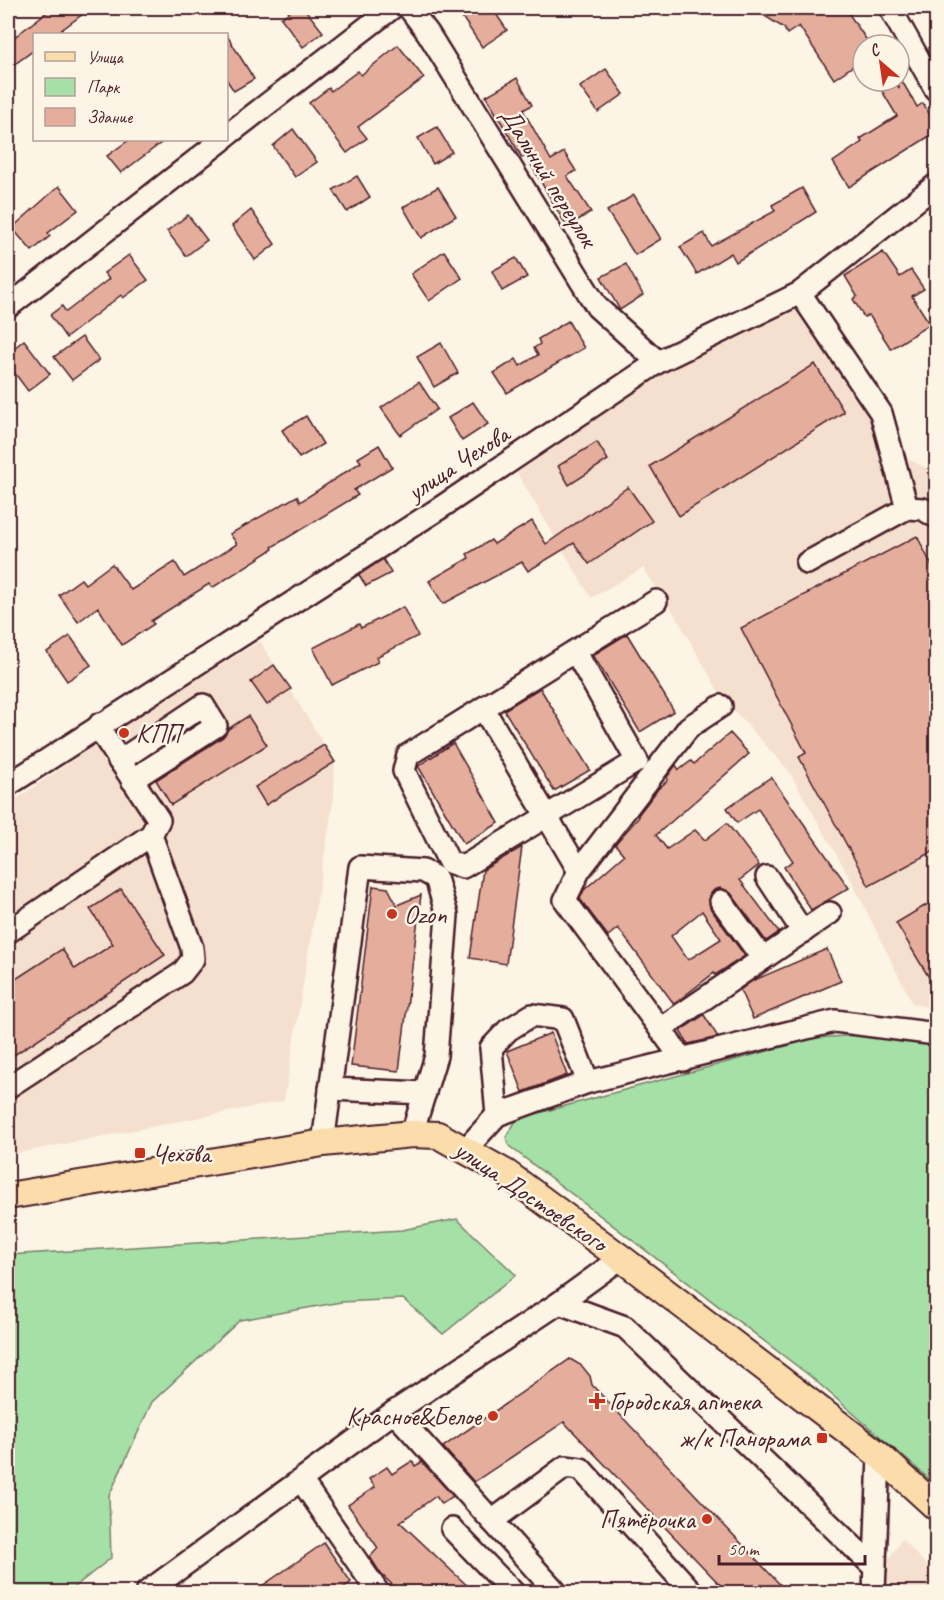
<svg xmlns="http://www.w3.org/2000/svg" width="944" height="1600" font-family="Caveat,sans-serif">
<rect width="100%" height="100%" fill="#fcf5e5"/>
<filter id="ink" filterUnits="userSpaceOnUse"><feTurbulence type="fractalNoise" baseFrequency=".0167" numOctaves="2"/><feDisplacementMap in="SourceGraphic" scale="12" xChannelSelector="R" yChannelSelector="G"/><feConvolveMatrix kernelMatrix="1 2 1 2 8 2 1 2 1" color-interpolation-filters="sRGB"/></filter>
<g filter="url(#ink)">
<g fill="#f5e0cf">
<path d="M 800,307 L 870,413 L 876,442 L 936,473 L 936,1010 L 912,1003 L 850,878 L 788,770 L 721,696 L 674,613 L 643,568 L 591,598 L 517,473 L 663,373 Z"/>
<path d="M 260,641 L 335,762 L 334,797 L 284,1101 L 8,1155 L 8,805 L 126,723 Z"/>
<path d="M 902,1539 L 936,1575 L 936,1592 L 882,1592 L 884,1566 Z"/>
</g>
<g fill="#a5e0a7" stroke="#788069" stroke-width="1.5">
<path d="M 873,1034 L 936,1043 L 936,1485 L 810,1376 L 509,1146 L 506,1137 L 517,1119 L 816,1038 Z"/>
<path d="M 457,1219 L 516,1275 L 443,1334 L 403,1299 L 341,1302 L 240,1320 L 152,1402 L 109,1496 L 111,1558 L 68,1592 L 8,1592 L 8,1255 L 402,1230 Z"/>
</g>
<g fill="#e5ae9c" stroke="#4a1f2b" stroke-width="1.5" fill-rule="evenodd">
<path d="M 52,8 L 91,8 L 56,34 L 34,34 L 34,50 L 8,69 L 8,42 Z"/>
<path d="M 295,8 L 304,8 L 323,32 L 303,47 L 281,18 Z"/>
<path d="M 477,8 L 492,8 L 507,30 L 482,47 L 462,17 Z"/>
<path d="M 752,8 L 845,8 L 870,45 L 863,45 L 863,59 L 834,79 L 799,26 L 787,34 L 784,28 Z"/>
<path d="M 226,34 L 254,79 L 234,91 L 226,79 Z"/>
<path d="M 398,45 L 424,78 L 358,127 L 367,138 L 347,153 L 309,103 L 329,88 L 331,91 L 358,71 L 361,75 Z"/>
<path d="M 606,69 L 624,94 L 598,112 L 580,87 Z"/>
<path d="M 899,76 L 917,107 L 923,103 L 936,125 L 936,132 L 849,187 L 833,162 L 862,142 L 860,139 L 897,116 L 876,81 L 894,81 L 899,88 Z"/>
<path d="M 517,78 L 532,105 L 523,110 L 551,160 L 564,152 L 576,171 L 567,176 L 591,212 L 567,227 L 526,156 L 522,158 L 486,96 Z"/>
<path d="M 437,127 L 452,152 L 433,164 L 418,138 Z"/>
<path d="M 293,129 L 317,162 L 295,177 L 273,146 Z"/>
<path d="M 129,140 L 165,140 L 121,173 L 107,156 Z"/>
<path d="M 357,176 L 370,197 L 347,212 L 333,190 Z"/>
<path d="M 59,186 L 78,210 L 48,233 L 50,236 L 32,251 L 12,228 Z"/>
<path d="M 438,187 L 456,216 L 421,238 L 403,207 Z"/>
<path d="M 802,188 L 816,212 L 736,262 L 731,253 L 697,274 L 680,247 L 704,233 L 711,246 L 775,211 L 772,205 Z"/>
<path d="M 634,195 L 661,239 L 635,255 L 607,211 Z"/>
<path d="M 251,210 L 275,244 L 255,260 L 232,226 Z"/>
<path d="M 188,215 L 207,240 L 186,256 L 167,231 Z"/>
<path d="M 444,251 L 462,278 L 429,301 L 411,274 Z"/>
<path d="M 883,252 L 900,277 L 911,270 L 924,289 L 912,296 L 930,324 L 891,349 L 869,315 L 864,317 L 853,299 L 857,296 L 845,276 Z"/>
<path d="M 129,255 L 148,280 L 123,298 L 121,295 L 66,338 L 50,315 L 62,306 L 66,312 L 109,279 L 104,273 Z"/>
<path d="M 516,258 L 527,277 L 502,291 L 492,271 Z"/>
<path d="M 626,264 L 643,295 L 620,310 L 601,277 Z"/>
<path d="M 568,321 L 584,348 L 507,393 L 494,373 L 516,359 L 520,366 L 538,355 L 534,348 L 540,344 L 538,339 Z"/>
<path d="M 82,337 L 99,360 L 72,380 L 54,357 Z"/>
<path d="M 24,340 L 50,374 L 28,391 L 8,364 L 8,353 Z"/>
<path d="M 441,343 L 458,373 L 434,387 L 417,357 Z"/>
<path d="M 815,364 L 844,412 L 679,516 L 650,466 Z"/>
<path d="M 419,382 L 437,409 L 400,435 L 381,408 Z"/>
<path d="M 473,402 L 488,424 L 462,441 L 448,418 Z"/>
<path d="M 306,416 L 323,444 L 299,458 L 282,430 Z"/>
<path d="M 597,442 L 608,460 L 569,485 L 558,466 Z"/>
<path d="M 379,445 L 392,467 L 354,490 L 358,495 L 272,547 L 273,549 L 212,588 L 209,584 L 151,621 L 154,624 L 122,645 L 98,607 L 78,622 L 59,595 L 81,579 L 85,584 L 112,564 L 131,590 L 175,562 L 184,577 L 237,544 L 230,534 L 297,496 L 300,502 L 361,462 L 358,458 Z"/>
<path d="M 628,487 L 652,521 L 589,564 L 574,543 L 528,571 L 522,562 L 443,604 L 429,581 L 469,558 L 467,554 L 491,540 L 494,544 L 532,521 L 546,544 Z"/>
<path d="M 917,536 L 936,574 L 936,850 L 869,886 L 799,757 L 806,753 L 741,628 Z"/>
<path d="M 383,559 L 391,573 L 366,586 L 359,575 Z"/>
<path d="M 403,607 L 418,636 L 376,657 L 378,662 L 332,685 L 313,648 L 359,624 L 361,628 Z"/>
<path d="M 627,634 L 674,711 L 640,732 L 593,655 Z"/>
<path d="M 70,636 L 91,665 L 67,681 L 47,652 Z"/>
<path d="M 274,665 L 291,689 L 267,705 L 251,682 Z"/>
<path d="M 540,688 L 590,770 L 554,791 L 504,710 Z"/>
<path d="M 248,716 L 267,745 L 171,805 L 156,780 L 223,737 L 228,729 Z"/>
<path d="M 730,733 L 749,754 L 656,835 L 667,849 L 695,830 L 705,840 L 727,823 L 759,865 L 740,880 L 779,932 L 766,941 L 731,893 L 720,888 L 714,890 L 709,896 L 710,908 L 745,956 L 715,975 L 714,973 L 674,1004 L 618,928 L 608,936 L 580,899 L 584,890 L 624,855 L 615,844 L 639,817 L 638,815 L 658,789 L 668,780 L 667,777 L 676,765 L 679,770 L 691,761 L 694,764 ZM 702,911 L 721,939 L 688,960 L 671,936 Z"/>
<path d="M 453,743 L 499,823 L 464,844 L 418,766 Z"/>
<path d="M 324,745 L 335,762 L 266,805 L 255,787 Z"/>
<path d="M 771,777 L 849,888 L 811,910 L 784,867 L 793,861 L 758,809 L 737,823 L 727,808 Z"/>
<path d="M 522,847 L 506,964 L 470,958 L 483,870 Z"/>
<path d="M 373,886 L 388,888 L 397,905 L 421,895 L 399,1071 L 351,1066 Z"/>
<path d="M 121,889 L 165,955 L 8,1059 L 8,984 L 62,949 L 75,969 L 113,944 L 90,909 Z"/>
<path d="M 936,899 L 936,989 L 896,923 Z"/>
<path d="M 827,949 L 841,981 L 753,1019 L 740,990 L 752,981 Z"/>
<path d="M 704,1015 L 718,1037 L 688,1044 L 680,1031 Z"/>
<path d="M 551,1033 L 567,1075 L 523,1092 L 507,1051 Z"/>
<path d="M 570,1359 L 582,1366 L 590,1376 L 592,1385 L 788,1593 L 728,1593 L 564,1422 L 474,1482 L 443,1447 Z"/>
<path d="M 412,1461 L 415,1466 L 422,1462 L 453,1496 L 441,1504 L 436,1496 L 400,1522 L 475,1593 L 401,1593 L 381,1574 L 370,1557 L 378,1548 L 348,1505 L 375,1487 L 369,1479 L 387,1467 L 392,1474 Z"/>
<path d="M 324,1543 L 351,1582 L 337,1593 L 252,1593 Z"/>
</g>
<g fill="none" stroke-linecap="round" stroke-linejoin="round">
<defs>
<g id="minor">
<path d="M 409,8 L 428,33 L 597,307 L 658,362"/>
<path d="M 890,8 L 936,90"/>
<path d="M 226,136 L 392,8"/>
<path d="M 800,293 L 881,413 L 907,508"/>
<path d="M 8,307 L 222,140"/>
<path d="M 807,563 L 907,508 L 923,509 L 936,517"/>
<path d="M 575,651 L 637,761 L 463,867 L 449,862 L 404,771 L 408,755 Z"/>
<path d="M 575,651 L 656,601"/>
<path d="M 483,708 L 579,871 L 565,900 L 683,1060"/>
<path d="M 119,761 L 203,705 L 216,726 L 132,780"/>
<path d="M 8,785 L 443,506 L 658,362 L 800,293 L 936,185"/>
<path d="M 579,871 L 689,727 L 721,706"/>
<path d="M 767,877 L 803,932"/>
<path d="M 721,901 L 763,959"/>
<path d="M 8,932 L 151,835 L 159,820 L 105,738 L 100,724"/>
<path d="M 660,1029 L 830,913"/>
<path d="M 8,1087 L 182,973 L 193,959 L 192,948 L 151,835"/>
<path d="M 330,1089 L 425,1093"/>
<path d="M 497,1115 L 491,1048 L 508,1030 L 532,1015 L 563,1019 L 588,1082"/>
<path d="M 323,1143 L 360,867 L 423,871 L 436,878 L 447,915 L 436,1056 L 412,1134"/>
<path d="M 466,1149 L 497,1115 L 588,1082 L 835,1021 L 936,1034"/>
<path d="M 559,1303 L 625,1327 L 875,1568"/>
<path d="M 394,1412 L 556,1592"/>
<path d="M 301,1480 L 378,1592"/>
<path d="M 492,1521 L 565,1467 L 581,1469 L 692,1592"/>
<path d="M 452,1529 L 513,1592"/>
<path d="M 147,1592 L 394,1412 L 559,1303 L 621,1258"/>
<path d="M 874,1592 L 879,1455"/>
</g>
<path id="major" d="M 8,1196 L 323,1143 L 412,1134 L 438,1135 L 506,1173 L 621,1258 L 879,1455 L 936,1507"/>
</defs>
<use href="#minor" stroke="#4a1f2b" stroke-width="26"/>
<use href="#major" stroke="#4a1f2b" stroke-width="30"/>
<use href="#minor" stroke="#fcf5e5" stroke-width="21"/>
<use href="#major" stroke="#faddab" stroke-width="26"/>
</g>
</g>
<g fill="#c8321e" stroke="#fcf5e5" stroke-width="2">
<circle cx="124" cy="733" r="6"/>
<circle cx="392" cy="914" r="6"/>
<rect x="134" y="1147" width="12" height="12" rx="3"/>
<path d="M594 1392h6v6h6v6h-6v6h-6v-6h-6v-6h6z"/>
<circle cx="493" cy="1416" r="6"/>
<rect x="816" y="1432" width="12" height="12" rx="3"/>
<circle cx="707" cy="1519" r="6"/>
</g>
<g text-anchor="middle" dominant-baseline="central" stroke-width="5" stroke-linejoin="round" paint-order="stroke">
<g font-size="26" fill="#4a1f2b" stroke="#fcf5e5">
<text transform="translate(549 177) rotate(58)">Дальний переулок</text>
<text transform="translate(458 463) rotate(-33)">улица Чехова</text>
<text transform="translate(531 1196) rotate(34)">улица Достоевского</text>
</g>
<g font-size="26" fill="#4a1f2b" stroke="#fcf5e5" text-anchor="start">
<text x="136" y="733">КПП</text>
<text x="404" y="914">Ozon</text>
<text x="152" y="1153">Чехова</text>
<text x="609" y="1401">Городская аптека</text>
<text x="481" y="1416" text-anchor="end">Красное&amp;Белое</text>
<text x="810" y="1438" text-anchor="end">ж/к Панорама</text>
<text x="695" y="1519" text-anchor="end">Пятёрочка</text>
</g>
</g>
<rect width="944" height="1600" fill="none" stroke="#fcf5e5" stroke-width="30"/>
<rect x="15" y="15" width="914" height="1570" fill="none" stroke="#4a1f2b" stroke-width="2" filter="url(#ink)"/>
<rect x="33" y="33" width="195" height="108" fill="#fcf5e5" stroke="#b59f9b" stroke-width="1.5"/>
<rect x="45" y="52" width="30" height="9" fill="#faddab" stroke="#b59f9b" stroke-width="1.5"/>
<text x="87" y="63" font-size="18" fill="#4a1f2b">Улица</text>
<rect x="45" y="78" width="30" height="18" fill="#a5e0a7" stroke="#b59f9b" stroke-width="1.5"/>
<text x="87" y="93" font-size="18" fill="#4a1f2b">Парк</text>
<rect x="45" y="108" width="30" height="18" fill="#e5ae9c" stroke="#b59f9b" stroke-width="1.5"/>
<text x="87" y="123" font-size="18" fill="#4a1f2b">Здание</text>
<g transform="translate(881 63) rotate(331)"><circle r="28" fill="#fcf5e5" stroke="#b59f9b" stroke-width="1.5"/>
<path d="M0-4.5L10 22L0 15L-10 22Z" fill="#c8321e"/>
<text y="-9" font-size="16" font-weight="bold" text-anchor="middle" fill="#4a1f2b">С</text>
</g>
<path d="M719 1555v9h146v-9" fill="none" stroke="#4a1f2b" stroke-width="3"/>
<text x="728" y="1555" font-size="18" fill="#4a1f2b" stroke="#fcf5e5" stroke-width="4.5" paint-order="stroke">50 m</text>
</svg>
